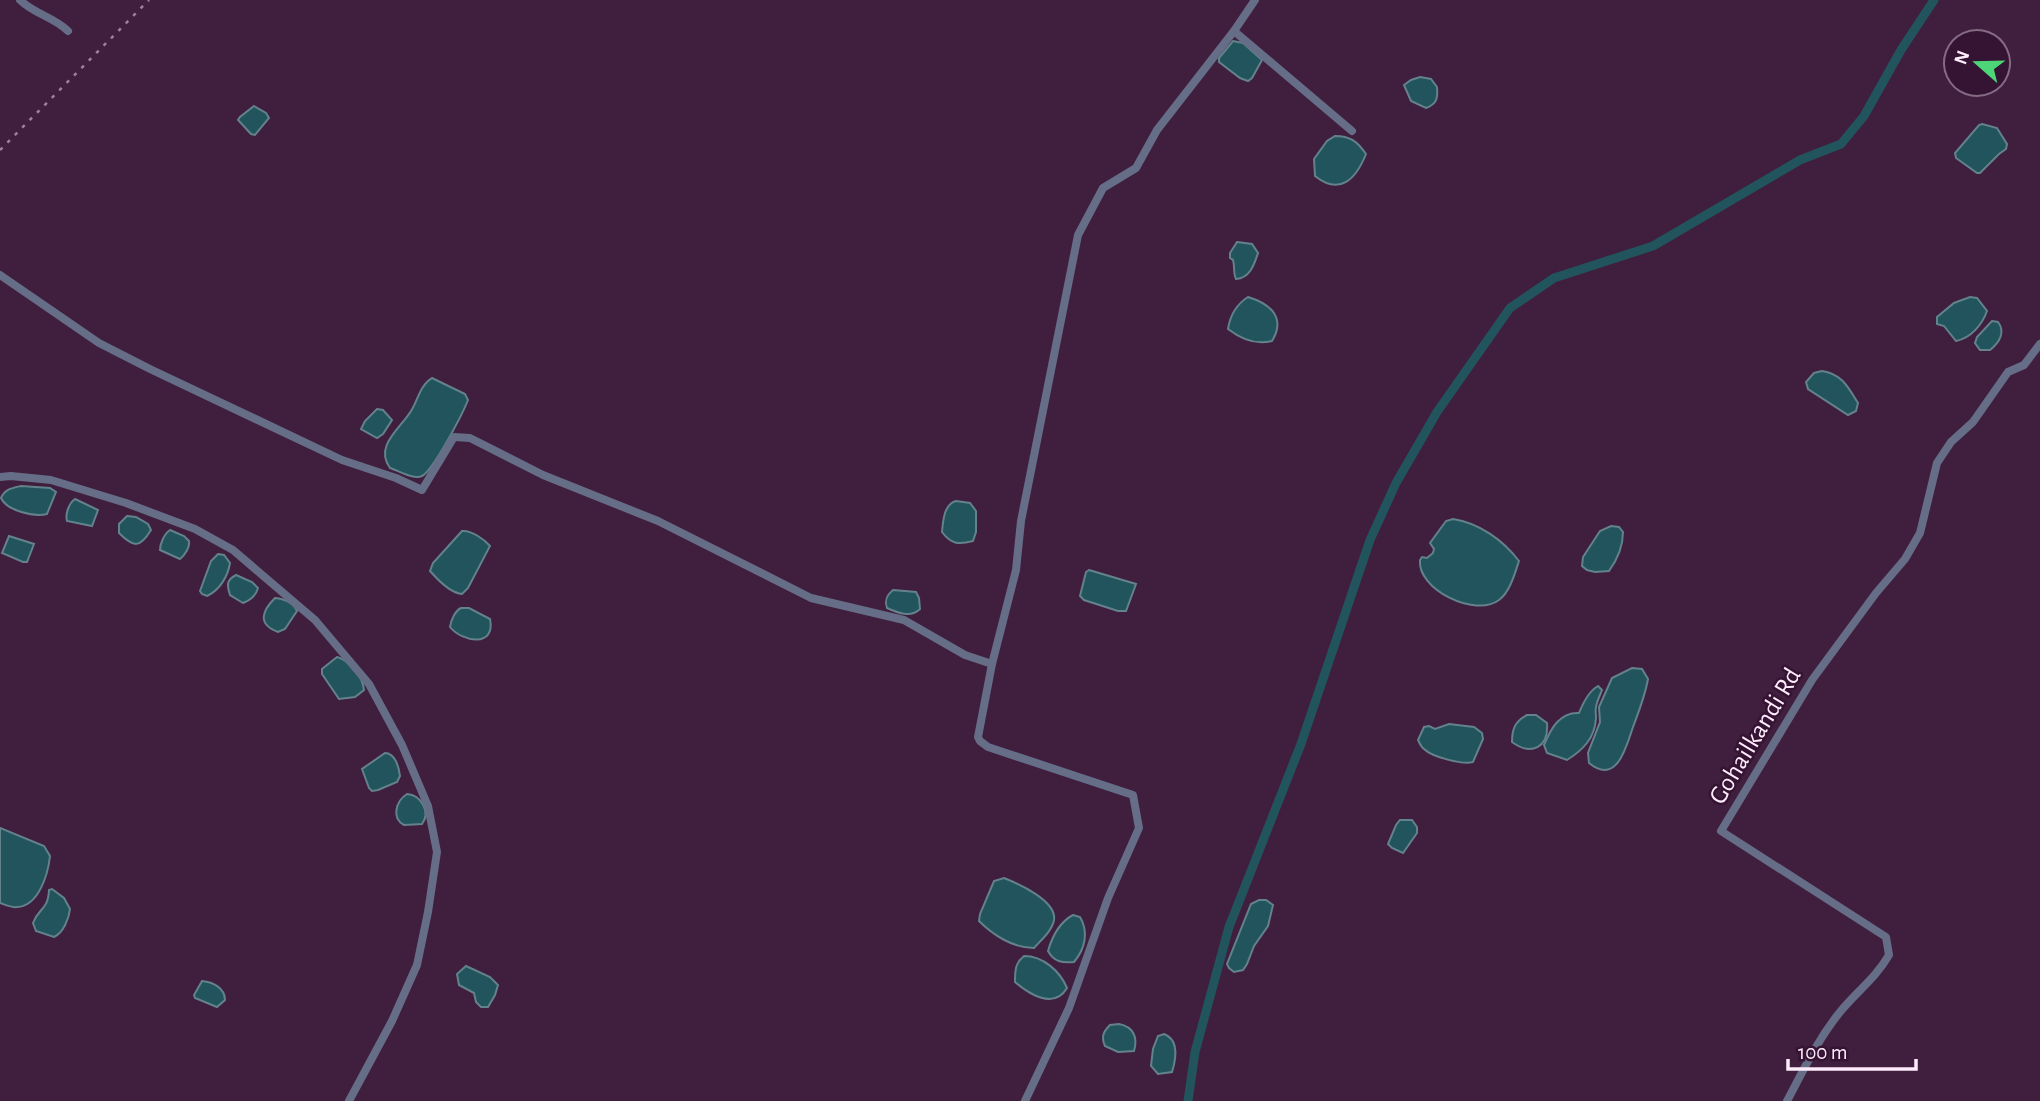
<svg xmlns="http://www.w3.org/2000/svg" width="2040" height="1101" font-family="'Alegreya Sans',sans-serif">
<rect width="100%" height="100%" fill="#401e3e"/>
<g fill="#21545c" stroke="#63828c" stroke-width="2">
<path d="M 1233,41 L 1243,43 L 1262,60 L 1252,78 L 1248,81 L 1240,78 L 1219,62 L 1219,58 Z"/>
<path d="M 1420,77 L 1431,79 L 1437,87 C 1438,98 1437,104 1426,108 L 1411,101 L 1404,85 L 1411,80 Z"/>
<path d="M 254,106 L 266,113 L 269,118 L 255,135 L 251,134 L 238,120 L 240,117 Z"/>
<path d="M 1982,124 L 1997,128 L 2007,144 L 2006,149 L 1999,154 L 1980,173 L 1977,173 L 1956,158 L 1955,153 L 1979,125 Z"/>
<path d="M 1335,136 C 1350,136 1357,141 1366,154 C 1356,179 1340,196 1315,176 L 1314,159 L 1327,141 Z"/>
<path d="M 1237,242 L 1252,244 L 1258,253 C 1254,265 1250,278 1236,279 C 1233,273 1235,267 1233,260 L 1230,258 L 1230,253 Z"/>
<path d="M 1248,297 C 1271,304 1286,318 1272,341 C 1257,345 1241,339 1228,329 C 1230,316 1237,304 1248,297 Z"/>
<path d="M 1970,297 L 1977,298 L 1987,311 C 1982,325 1971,338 1956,341 L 1944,326 L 1937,324 L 1937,317 L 1954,303 Z"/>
<path d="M 1992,321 L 1998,322 C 2006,332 1999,343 1990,350 L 1980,350 L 1975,343 L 1977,337 Z"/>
<path d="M 1822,371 C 1842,374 1848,387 1858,403 L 1856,411 L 1848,415 L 1808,389 L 1806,382 L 1814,373 Z"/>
<path d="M 432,378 L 465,394 L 468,400 C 463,413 433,471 422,476 C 414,480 399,471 390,468 C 374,446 400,429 411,411 C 418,400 420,385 432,378 Z"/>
<path d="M 377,409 L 383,410 L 392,420 L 383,434 L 377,438 L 361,429 L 365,421 Z"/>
<path d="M 21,486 L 50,488 L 56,492 L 47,514 C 34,517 7,511 1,498 C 5,489 12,488 21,486 Z"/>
<path d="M 75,499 L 98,510 L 92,526 L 67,521 C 65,514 69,503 75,499 Z"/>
<path d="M 956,501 L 970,503 L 976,511 L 976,532 L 973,541 C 958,545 951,544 942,532 C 943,521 944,504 956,501 Z"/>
<path d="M 127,516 L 136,517 L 148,524 L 151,530 C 140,548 134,548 119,533 L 119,524 Z"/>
<path d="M 1453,519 C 1479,523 1503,540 1519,561 C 1515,573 1510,592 1499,600 C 1475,618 1417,589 1420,560 L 1422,557 L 1427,558 L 1433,553 L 1434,549 L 1430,543 L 1446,521 Z"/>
<path d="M 1611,526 L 1619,527 L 1623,532 C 1623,546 1617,560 1609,571 L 1595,572 L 1587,570 L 1582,566 L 1583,557 L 1600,531 Z"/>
<path d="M 170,530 L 184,536 L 189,541 C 190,547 185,555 180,559 L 160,550 C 160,544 164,534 170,530 Z"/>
<path d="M 462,531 C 471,530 484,539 490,546 L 468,588 L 462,594 C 450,593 437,579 430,571 L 433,563 Z"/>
<path d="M 9,536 L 34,544 L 27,562 L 23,562 L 2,553 Z"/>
<path d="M 218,554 L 224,555 L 230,563 C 228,576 220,590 207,596 L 202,594 L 200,591 L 211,561 Z"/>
<path d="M 1089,570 L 1136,584 L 1126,611 L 1118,611 L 1084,600 L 1080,596 L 1086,572 Z"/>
<path d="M 236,575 L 252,582 L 258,588 C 256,596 251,600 243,603 L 230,595 C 227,586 226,580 236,575 Z"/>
<path d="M 893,590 L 916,592 L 919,598 L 920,609 C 911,618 898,613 887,608 C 884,600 887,595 893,590 Z"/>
<path d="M 275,598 C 285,599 293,602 297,611 L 285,629 L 278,632 C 257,624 262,611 275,598 Z"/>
<path d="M 461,608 L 469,608 L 490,619 C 496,648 462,642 450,627 C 451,620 455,611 461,608 Z"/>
<path d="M 337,657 C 349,660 363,677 364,690 L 355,697 L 339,699 L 322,674 L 322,669 Z"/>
<path d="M 1632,668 L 1642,669 L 1648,679 C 1645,696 1639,711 1633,727 C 1626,747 1617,786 1589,763 L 1588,753 L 1600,722 L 1599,707 L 1612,678 Z"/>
<path d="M 1598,686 L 1602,690 C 1600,695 1597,701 1596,707 C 1595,712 1596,713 1596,718 C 1595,738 1583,750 1567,760 L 1547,753 L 1544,745 C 1551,728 1560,712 1579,713 C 1583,703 1589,691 1598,686 Z"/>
<path d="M 1527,715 L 1536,715 L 1547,723 C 1549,748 1531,756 1512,742 C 1512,729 1515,721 1527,715 Z"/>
<path d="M 1449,724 L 1474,727 L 1482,733 L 1483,739 L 1473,762 C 1463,765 1432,757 1424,749 C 1421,747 1420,744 1418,740 L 1424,727 L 1429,726 L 1435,729 Z"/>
<path d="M 385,753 C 395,753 399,767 400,776 L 397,782 L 378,790 L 372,791 L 369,788 L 362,769 Z"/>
<path d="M 407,794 C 421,795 431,812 422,824 L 404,825 C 391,818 396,801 407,794 Z"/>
<path d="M 1400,820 L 1412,820 L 1417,827 L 1417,833 L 1403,853 L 1392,848 L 1388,844 L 1396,825 Z"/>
<path d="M 0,828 L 44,846 L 50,856 C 48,874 39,906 17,907 C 12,908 6,905 0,903 Z"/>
<path d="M 1004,878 C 1019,884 1057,901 1054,920 C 1052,931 1041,940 1034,948 C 1013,948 993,935 979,921 L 980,914 L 994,881 Z"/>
<path d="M 52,889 L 64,898 L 70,909 C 69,919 63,933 54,937 L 36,931 L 33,923 C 38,908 48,911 49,890 Z"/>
<path d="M 1259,900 L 1266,900 L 1273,905 L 1268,926 L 1254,946 L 1247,964 L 1243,970 L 1234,972 L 1229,968 L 1227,964 L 1251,904 Z"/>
<path d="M 1073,915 L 1080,917 C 1089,932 1085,949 1074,962 C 1062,963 1054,962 1048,951 C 1052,937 1060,922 1073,915 Z"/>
<path d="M 1024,956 C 1043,956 1060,971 1067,988 C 1054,1010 1029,994 1015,982 C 1015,971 1015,963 1024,956 Z"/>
<path d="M 466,966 L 490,977 L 498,985 L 495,995 L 488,1007 L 481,1007 L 476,1002 L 474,993 L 459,985 L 457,974 Z"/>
<path d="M 202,981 C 213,982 225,988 225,1000 L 217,1007 L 195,998 L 194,995 Z"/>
<path d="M 1119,1024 C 1134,1027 1138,1038 1134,1051 L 1118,1052 L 1105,1046 C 1101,1037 1103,1032 1110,1025 Z"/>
<path d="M 1164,1034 C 1180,1040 1176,1059 1172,1072 L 1158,1074 L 1151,1066 L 1153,1049 L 1158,1036 Z"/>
</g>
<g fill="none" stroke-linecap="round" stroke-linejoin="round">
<path stroke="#21545c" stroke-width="9" d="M 1188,1101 L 1195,1052 L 1229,927 L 1301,744 L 1370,540 L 1396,483 L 1437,412 L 1510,308 L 1554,278 L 1653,246 L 1800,160 L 1841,144 L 1864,116 L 1901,50 L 1934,0"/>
<g stroke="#656d87" stroke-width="8">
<path d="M 20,0 C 34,14 54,17 68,31"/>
<path d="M 1234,31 L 1352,131"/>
<path d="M 0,275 L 99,343 L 150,369 L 342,460 L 396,478 L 422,490 L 454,437 L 470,438 L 543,475 L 658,521 L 811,598 L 904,620 L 965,655 L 992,664"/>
<path d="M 0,477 L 11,476 L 51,480 L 126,503 L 195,529 L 233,550 L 315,620 L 369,684 L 402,745 L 428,806 L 437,852 L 428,912 L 417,965 L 392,1021 L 349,1101"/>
<path d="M 1025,1101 L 1069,1008 L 1108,898 L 1139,828 L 1133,795 L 988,747 L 980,741 L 978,737 L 992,664 L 1016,570 L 1021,521 L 1078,235 L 1103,188 L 1136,168 L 1157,130 L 1234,31 L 1255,0"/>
<path d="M 1787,1101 C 1803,1071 1818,1039 1840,1012 C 1857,991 1875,979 1889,955 L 1886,937 L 1721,831 L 1812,680 L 1876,593 L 1905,559 L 1920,533 L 1937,463 L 1951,442 L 1973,422 L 2008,372 L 2024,365 L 2040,344"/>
</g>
<path stroke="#9c829a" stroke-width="2.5" stroke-dasharray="3.5 7" stroke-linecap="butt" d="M 0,150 L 149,0"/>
</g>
<g text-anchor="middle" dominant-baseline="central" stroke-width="5" stroke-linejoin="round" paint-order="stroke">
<g font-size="26" fill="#feecfc" stroke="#351433">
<text transform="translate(1755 736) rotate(-59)">Gohailkandi Rd</text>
</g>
</g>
<g transform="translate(1977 63) rotate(290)"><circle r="33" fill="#351433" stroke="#856a83" stroke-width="2"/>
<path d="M0-5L12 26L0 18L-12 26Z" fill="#4cd677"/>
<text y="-10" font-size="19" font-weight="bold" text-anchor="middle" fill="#feecfc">N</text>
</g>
<path d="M1788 1059v10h128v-10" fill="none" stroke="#feecfc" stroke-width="3.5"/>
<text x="1798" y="1059" font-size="21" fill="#feecfc" stroke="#351433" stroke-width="5" paint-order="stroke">100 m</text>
</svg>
